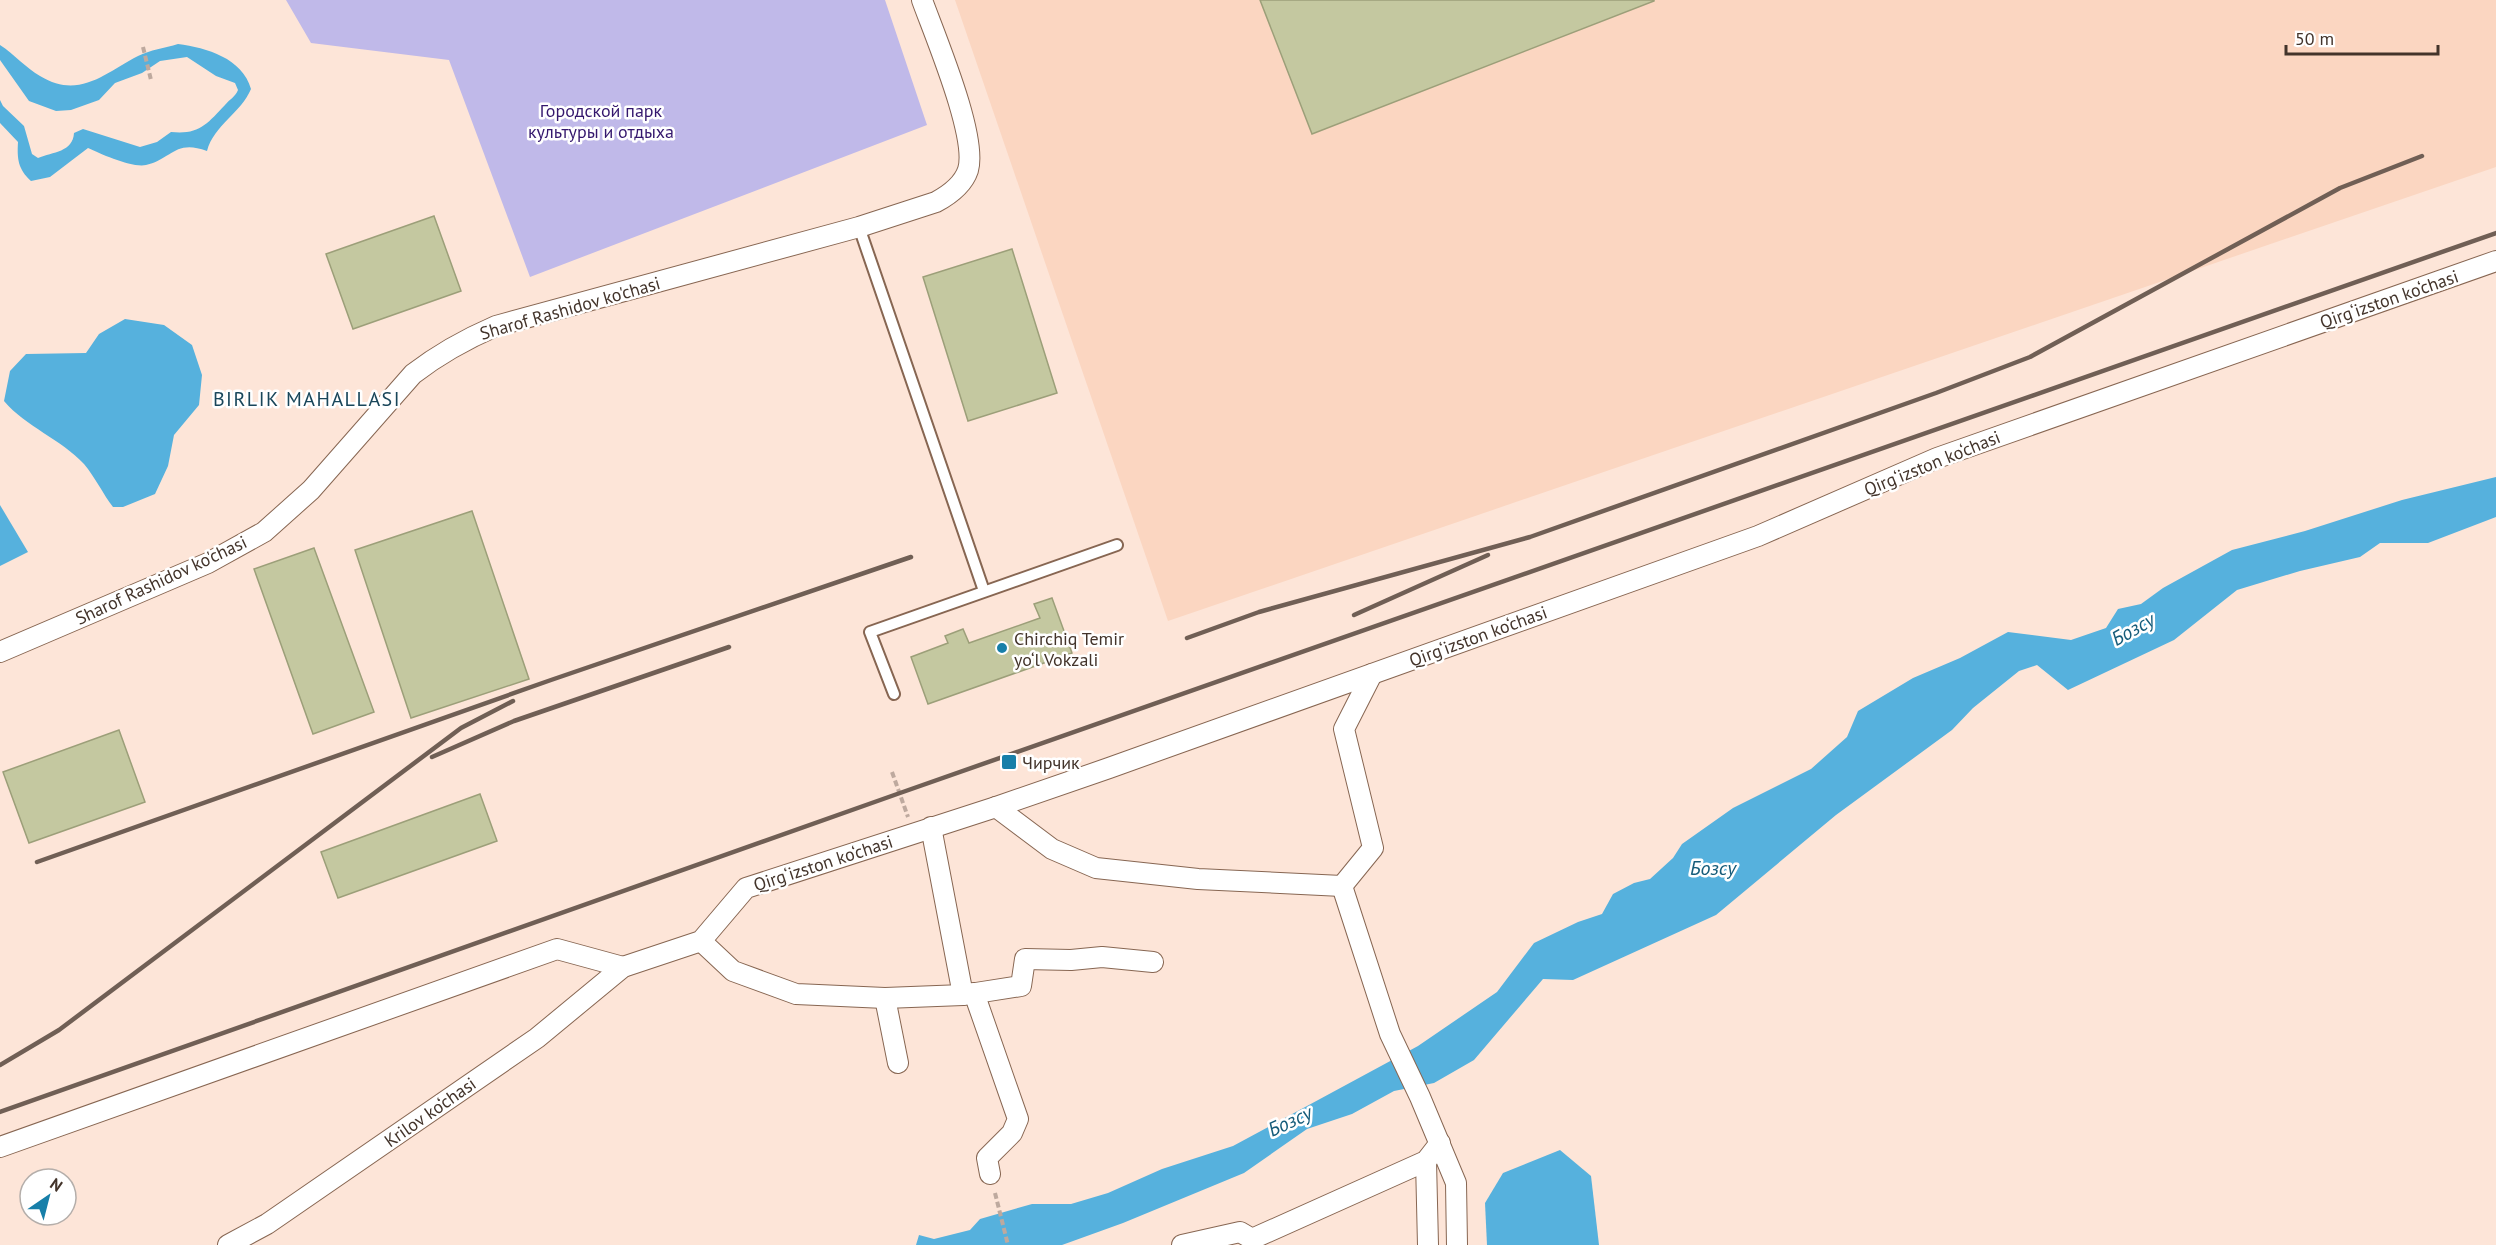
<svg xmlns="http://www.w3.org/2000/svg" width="2496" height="1245" font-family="'PT Sans',sans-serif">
<rect width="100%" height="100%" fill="#fde5d8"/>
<path fill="#fbd6c1" d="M 955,0 L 2496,0 L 2496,167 L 1168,621 Z"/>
<path fill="#c0b9e9" d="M 286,0 L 885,0 L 927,125 L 530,277 L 449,60 L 311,43 Z"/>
<g fill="#56b1dd">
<path d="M 178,44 C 207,48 242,58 251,89 C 241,113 214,125 207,151 C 175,139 172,159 146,165 C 132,168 101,154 88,148 L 50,177 L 31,181 C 18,169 17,159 18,142 L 0,123 L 0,100 L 3,106 L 24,126 L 32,154 L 38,158 C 53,152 73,152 74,133 L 83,129 L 140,147 L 157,142 L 171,132 C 199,135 207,124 225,105 C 230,99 235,97 238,90 L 235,83 L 216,76 L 187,57 L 160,61 L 142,73 L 115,83 L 99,100 L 71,110 L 56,111 L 29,101 L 0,60 L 0,45 C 14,54 26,68 40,76 C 79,100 105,73 138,56 C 150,50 165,48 178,44 Z"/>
<path d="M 125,319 L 164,325 L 192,345 L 202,375 L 199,405 L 174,435 L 168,466 L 155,494 L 123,507 L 113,507 C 103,494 95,477 84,464 C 61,439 26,427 4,401 L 10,371 L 26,354 L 86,353 L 99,334 Z"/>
<path d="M 2496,477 L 2496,517 L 2428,543 L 2380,543 L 2360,557 L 2300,571 L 2237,590 L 2174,640 L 2068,690 L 2037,665 L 2019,671 L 1973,708 L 1952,730 L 1836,815 L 1716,915 L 1573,980 L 1543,979 L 1474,1060 L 1434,1083 L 1394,1091 L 1352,1114 L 1307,1129 L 1244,1173 L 1123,1223 L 1062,1245 L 916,1245 L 919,1235 L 934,1239 L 970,1230 L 980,1219 L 1032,1204 L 1071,1204 L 1108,1193 L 1162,1169 L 1233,1146 L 1418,1046 L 1497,992 L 1534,943 L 1578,922 L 1602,914 L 1613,894 L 1634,883 L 1650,879 L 1673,858 L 1682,844 L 1733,808 L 1811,769 L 1847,737 L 1858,711 L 1913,678 L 1960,658 L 2008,632 L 2071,640 L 2106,628 L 2118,609 L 2141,604 L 2163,588 L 2232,550 L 2305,531 L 2402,500 Z"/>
<path d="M 0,505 L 28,552 L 0,566 Z"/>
<path d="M 1560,1150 L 1591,1176 L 1599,1245 L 1487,1245 L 1485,1203 L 1503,1173 Z"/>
</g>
<g fill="#c4c8a0" stroke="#9c9f79" stroke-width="1.5">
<path d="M 1260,0 L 1654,0 L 1654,1 L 1312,134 Z"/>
<path d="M 434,216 L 461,291 L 353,329 L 326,254 Z"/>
<path d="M 1012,249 L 1057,393 L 968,421 L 923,277 Z"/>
<path d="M 472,511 L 529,679 L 411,718 L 355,550 Z"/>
<path d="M 314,548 L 374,712 L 313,734 L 254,569 Z"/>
<path d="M 1052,598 L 1072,653 L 928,704 L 911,657 L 948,643 L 945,636 L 963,629 L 969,643 L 1040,618 L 1034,604 Z"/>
<path d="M 119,730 L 145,802 L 29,843 L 3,772 Z"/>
<path d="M 480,794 L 497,841 L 338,898 L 321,852 Z"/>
</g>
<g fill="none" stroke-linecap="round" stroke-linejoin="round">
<defs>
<g id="lane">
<path d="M 859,227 L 984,591"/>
<path d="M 894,694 L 870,632 L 1117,545"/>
</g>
<g id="street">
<path d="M 0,652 L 208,563 L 264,532 L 311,490 L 413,374 C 439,354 466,339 496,326 L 859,227 L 936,202 C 949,195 963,185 968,170 C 978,137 935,36 922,0"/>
<path d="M 996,807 L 1052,849 L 1096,868 L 1198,879 L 1342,886"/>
<path d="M 931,827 L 963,995"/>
<path d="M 1342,886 L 1390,1034 L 1420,1097 L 1456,1183 L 1457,1245"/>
<path d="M 1342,886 L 1373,848 L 1344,729 L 1372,674"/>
<path d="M 701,941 L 733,971 L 796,994 L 885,998 L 963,995 L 1021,986 L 1025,959 L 1071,960 L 1102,957 L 1153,962"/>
<path d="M 974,993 L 1018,1119 L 1012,1133 L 987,1158 L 990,1174"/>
<path d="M 885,998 L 898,1063"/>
<path d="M 0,1147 L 557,949 L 623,967"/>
<path d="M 1426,1161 L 1428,1245"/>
<path d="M 228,1245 L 267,1224 L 537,1038 L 623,967 L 701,941 L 746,888 L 996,807 L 1109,768 L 1758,536 L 1937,458 L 2496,261"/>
<path d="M 1182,1245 L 1240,1232 L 1252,1239 L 1426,1161 L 1440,1143"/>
</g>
</defs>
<use href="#lane" stroke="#876652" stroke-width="14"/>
<use href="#street" stroke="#876652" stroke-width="22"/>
<g stroke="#bea99e" stroke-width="4" stroke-dasharray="6 3" stroke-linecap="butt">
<path d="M 143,47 L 151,80"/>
<path d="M 892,772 L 908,817"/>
<path d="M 995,1193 L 1008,1245"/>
</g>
<use href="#lane" stroke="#fff" stroke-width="10"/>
<use href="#street" stroke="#fff" stroke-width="20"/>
<g stroke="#705f55" stroke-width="4.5">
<path d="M 1354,615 L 1488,555"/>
<path d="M 1187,638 L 1259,612 L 1530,537 L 1936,393 L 2030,357 L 2340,188 L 2422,156"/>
<path d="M 432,757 L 514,721 L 729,647"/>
<path d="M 37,862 L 551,680 L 911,557"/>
<path d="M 0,1065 L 59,1030 L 461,728 L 513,701"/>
<path d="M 0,1112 L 900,793 L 2496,233"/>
</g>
</g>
<g fill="#177fa9" stroke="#fff" stroke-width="2">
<circle cx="1002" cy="648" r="6"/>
<rect x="1001" y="754" width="16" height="16" rx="3"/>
</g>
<g text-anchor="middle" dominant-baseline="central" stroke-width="5" stroke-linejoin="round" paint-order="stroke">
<g font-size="18" fill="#34176d" stroke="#fff">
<text x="601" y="110">Городской парк<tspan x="601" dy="21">культуры и отдыха</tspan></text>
</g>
<g font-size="18" fill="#43342b" stroke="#fff">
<text transform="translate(2389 299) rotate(-19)">Qirg‘izston ko‘chasi</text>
<text transform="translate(570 308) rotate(-16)">Sharof Rashidov ko'chasi</text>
<text transform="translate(1932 463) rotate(-22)">Qirg‘izston ko‘chasi</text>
<text transform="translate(161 580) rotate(-25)">Sharof Rashidov ko'chasi</text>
<text transform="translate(1478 636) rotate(-20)">Qirg‘izston ko‘chasi</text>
<text transform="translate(823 863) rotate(-18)">Qirg‘izston ko‘chasi</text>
<text transform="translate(430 1112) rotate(-35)">Krilov ko‘chasi</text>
</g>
<g font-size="18" fill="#43342b" stroke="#fff" text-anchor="start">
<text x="1014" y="638">Chirchiq Temir<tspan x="1014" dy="21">yo‘l Vokzali</tspan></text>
<text x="1022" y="762">Чирчик</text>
</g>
<g font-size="20" letter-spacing="1.5" fill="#19465a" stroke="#fff">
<text x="307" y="399">BIRLIK MAHALLASI</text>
</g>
<g font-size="20" font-style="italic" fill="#155c7a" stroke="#fff">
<text transform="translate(2133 629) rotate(-29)">Бозсу</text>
<text x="1713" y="868">Бозсу</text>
<text transform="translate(1290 1121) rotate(-25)">Бозсу</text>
</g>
</g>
<g transform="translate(48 1197) rotate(35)"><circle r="28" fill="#ffffff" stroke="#b4aeaa" stroke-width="1.5"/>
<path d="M0-4.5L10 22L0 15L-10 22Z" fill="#177fa9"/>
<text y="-9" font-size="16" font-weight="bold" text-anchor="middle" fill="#43342b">N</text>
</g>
<path d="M2286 45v9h152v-9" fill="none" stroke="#43342b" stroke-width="3"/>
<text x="2295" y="45" font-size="18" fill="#43342b" stroke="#ffffff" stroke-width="4.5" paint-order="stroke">50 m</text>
</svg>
